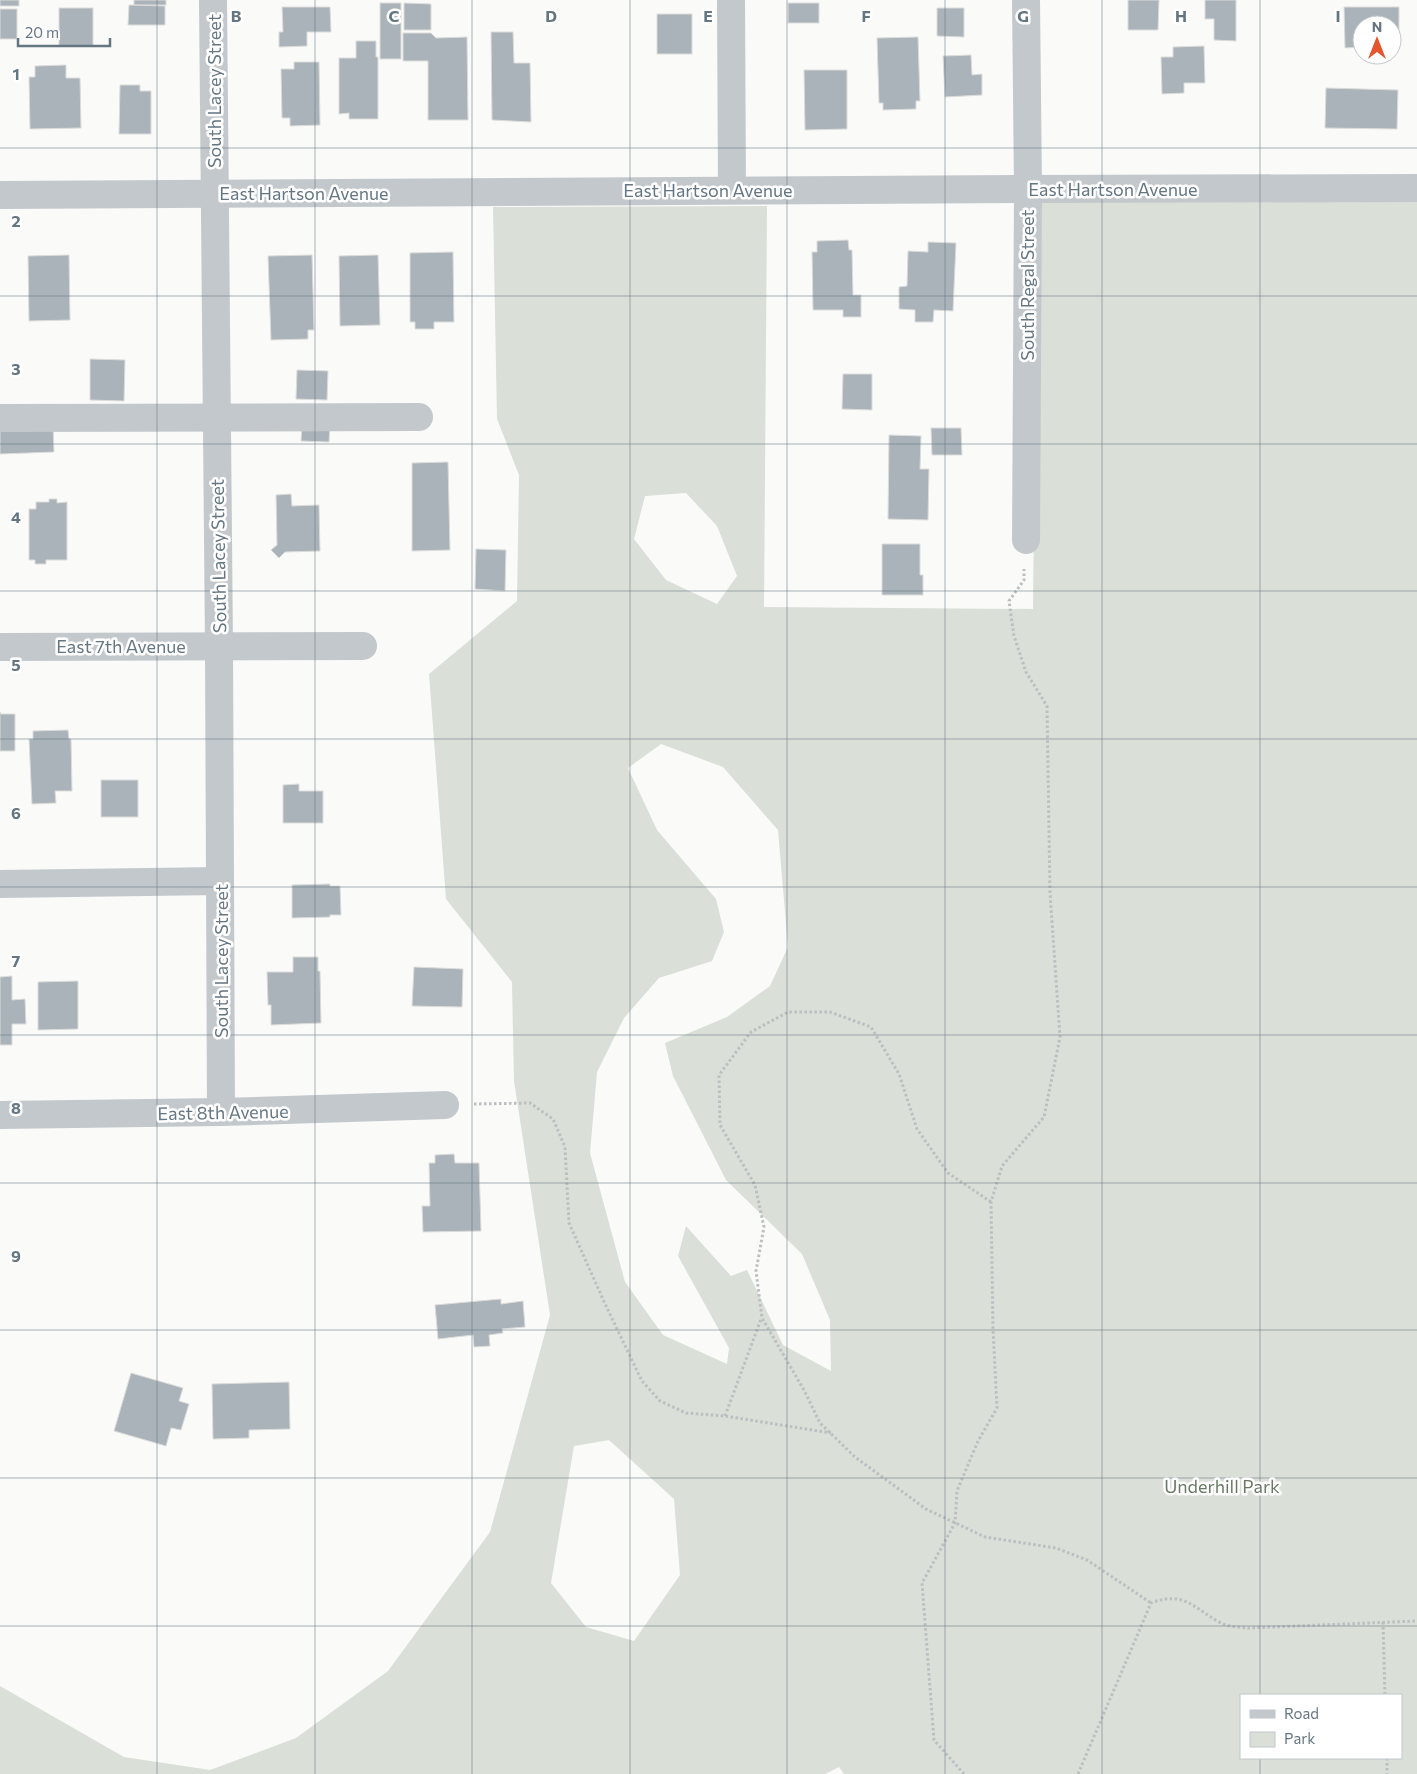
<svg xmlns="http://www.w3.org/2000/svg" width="1417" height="1774" font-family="Commissioner,sans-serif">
<rect width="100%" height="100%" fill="#fafaf8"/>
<path fill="#dadfd7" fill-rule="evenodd" d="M 1037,199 L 1417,202 L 1417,1774 L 844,1774 L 839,1767 L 825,1774 L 0,1774 L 0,1686 L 124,1757 L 210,1770 L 296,1738 L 388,1671 L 490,1532 L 550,1315 L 514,1081 L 512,982 L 446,899 L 429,674 L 517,601 L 519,475 L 497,419 L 493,207 L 767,206 L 764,607 L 1033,609 ZM 686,493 L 717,526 L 737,576 L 717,604 L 666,580 L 634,539 L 645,496 ZM 661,744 L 723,767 L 778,830 L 788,947 L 770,986 L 727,1017 L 665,1043 L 673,1076 L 726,1180 L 802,1254 L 830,1320 L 831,1371 L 783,1345 L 747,1270 L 731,1276 L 686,1226 L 678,1256 L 729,1348 L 727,1364 L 663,1335 L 625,1282 L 590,1153 L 597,1072 L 624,1018 L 659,978 L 712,961 L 724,932 L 716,899 L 657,830 L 628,768 ZM 609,1440 L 674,1499 L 680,1575 L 634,1641 L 586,1627 L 551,1583 L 574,1446 ZM 1241,1695 L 1401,1695 L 1401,1758 L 1241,1758 Z"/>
<g fill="#aab3b9" stroke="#dcdcda">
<rect x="0" y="0" width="19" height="6"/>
<rect x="134" y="0" width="32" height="5"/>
<path d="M 1128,0 L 1159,0 L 1158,30 L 1128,30 Z"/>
<path d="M 1205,0 L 1236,0 L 1236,41 L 1214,40 L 1214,19 L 1205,19 Z"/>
<rect x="380" y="3" width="21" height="56"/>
<path d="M 404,3 L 431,4 L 431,30 L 404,30 Z"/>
<rect x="788" y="3" width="31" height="20"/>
<path d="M 129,5 L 165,6 L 165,25 L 128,25 Z"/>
<path d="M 282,7 L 330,7 L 331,32 L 307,32 L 307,46 L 279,47 L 279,32 L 283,32 Z"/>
<path d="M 1344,7 L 1399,7 L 1399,47 L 1392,47 L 1392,25 L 1362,25 L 1362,47 L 1345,48 Z"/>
<rect x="59" y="8" width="34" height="38"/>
<path d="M 937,8 L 964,8 L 964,37 L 937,36 Z"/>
<rect x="0" y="9" width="17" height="30"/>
<rect x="657" y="14" width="35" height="40"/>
<path d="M 491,32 L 513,32 L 514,63 L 530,63 L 531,122 L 492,120 Z"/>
<path d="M 403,33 L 431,33 L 436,38 L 467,37 L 468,120 L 428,120 L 428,61 L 403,61 Z"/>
<path d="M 918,37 L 920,101 L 916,101 L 916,109 L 883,110 L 883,103 L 879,103 L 877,38 Z"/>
<path d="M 356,41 L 376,41 L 376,57 L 378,57 L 378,119 L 349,119 L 349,113 L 339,114 L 339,58 L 356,58 Z"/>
<path d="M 1204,46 L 1205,83 L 1184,83 L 1184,93 L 1162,94 L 1161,57 L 1173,57 L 1173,47 Z"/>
<path d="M 971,55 L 972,75 L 982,74 L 982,95 L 945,97 L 943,56 Z"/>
<path d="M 294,62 L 319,62 L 320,125 L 290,126 L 290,118 L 282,118 L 281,69 L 294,69 Z"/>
<path d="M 66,65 L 66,78 L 80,78 L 81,128 L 30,129 L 29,77 L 35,77 L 35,66 Z"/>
<path d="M 804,70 L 847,70 L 847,129 L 805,130 Z"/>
<path d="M 120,85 L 140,85 L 140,91 L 151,91 L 151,134 L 119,134 Z"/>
<path d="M 1326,88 L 1398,90 L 1397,129 L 1325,128 Z"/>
<path d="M 848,240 L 849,250 L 852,250 L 853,295 L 861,295 L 861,317 L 843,317 L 843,310 L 813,310 L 812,252 L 817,252 L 817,241 Z"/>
<path d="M 928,242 L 956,243 L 953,311 L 934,310 L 933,322 L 915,322 L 915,310 L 899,309 L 899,287 L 907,286 L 908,251 L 928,252 Z"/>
<path d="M 453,252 L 454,322 L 434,322 L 434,329 L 415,329 L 415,322 L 410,322 L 410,253 Z"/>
<path d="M 69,255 L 70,320 L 29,321 L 28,256 Z"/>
<path d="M 312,255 L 314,330 L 308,330 L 308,339 L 271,340 L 268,256 Z"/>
<path d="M 378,255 L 380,325 L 340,326 L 339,256 Z"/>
<path d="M 90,359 L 125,360 L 124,401 L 90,400 Z"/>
<path d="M 297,370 L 328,371 L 327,400 L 296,399 Z"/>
<path d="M 843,374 L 872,374 L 872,410 L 842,409 Z"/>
<path d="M 53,424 L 54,452 L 0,454 L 0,426 Z"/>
<path d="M 302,424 L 330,426 L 329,442 L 301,441 Z"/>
<path d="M 931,428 L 961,428 L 962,455 L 932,455 Z"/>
<path d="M 889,435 L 921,436 L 920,469 L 929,469 L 928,520 L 888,519 Z"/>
<path d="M 448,462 L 450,550 L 412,551 L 412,463 Z"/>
<path d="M 291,494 L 292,506 L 319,505 L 320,551 L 285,552 L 279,558 L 271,550 L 277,545 L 276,495 Z"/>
<path d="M 49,499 L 57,499 L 57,503 L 67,502 L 67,560 L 46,560 L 46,564 L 35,564 L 35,560 L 29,560 L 29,509 L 36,509 L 36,502 L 49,502 Z"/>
<path d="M 882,544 L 920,544 L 920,575 L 923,575 L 923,595 L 882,595 Z"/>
<path d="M 476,549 L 506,550 L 505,591 L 475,589 Z"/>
<path d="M 0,712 L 1,714 L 15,714 L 15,751 L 0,751 Z"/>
<path d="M 68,730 L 69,739 L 71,739 L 72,791 L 55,791 L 56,803 L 32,804 L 29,739 L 33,739 L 33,731 Z"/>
<rect x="101" y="780" width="37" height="37"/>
<path d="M 299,784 L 299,791 L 323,791 L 323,823 L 283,823 L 283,785 Z"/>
<path d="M 330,884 L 330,886 L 340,886 L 341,915 L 330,915 L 330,917 L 292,918 L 292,885 Z"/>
<path d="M 293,957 L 318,957 L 318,971 L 320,971 L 321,1023 L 271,1025 L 271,1005 L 268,1005 L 267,972 L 293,972 Z"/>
<path d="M 414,967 L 463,969 L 462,1007 L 412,1006 Z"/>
<path d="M 12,976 L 12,1000 L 25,999 L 26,1024 L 12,1024 L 12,1045 L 0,1045 L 0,977 Z"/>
<path d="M 78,981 L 78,1029 L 38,1030 L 38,982 Z"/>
<path d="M 454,1154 L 455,1163 L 479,1163 L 481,1231 L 423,1232 L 422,1206 L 430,1206 L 429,1163 L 435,1163 L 435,1155 Z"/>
<path d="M 501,1299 L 501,1304 L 523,1301 L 525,1327 L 502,1329 L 503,1333 L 489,1335 L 490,1346 L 474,1347 L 473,1335 L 438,1339 L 435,1305 Z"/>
<path d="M 131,1373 L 183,1388 L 179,1401 L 189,1404 L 181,1430 L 171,1428 L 166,1446 L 114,1431 Z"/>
<path d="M 289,1382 L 290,1429 L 249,1430 L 249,1438 L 213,1439 L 212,1384 Z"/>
</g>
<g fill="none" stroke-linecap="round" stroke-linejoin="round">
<g stroke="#bbbfc2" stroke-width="3" stroke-dasharray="2.5 2.5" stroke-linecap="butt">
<path d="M 474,1104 L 530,1103 L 553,1119 L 565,1147 L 569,1223 L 606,1306 L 642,1381 L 660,1401 L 686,1413 L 725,1416 L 831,1433"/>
<path d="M 991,1202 L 948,1173 L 917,1129 L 899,1074 L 871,1027 L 830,1012 L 788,1012 L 751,1032 L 719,1075 L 720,1125 L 755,1185 L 764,1227 L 756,1271 L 762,1318 L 804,1390 L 820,1423 L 855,1457 L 926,1509 L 985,1537 L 1056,1548 L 1087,1560 L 1151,1603"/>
<path d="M 725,1416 L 761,1319"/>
<path d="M 1383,1622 L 1385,1695"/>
<path d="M 1387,1758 L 1387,1774"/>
<path d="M 964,1774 L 934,1740 L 922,1583 L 955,1523 L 957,1491 L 978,1441 L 997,1408 L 993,1329 L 991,1202 L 1002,1166 L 1044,1117 L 1060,1037 L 1050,893 L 1047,706 L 1026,672 L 1014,636 L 1009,601 L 1024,580 L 1024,569"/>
<path d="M 1078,1774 L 1151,1603 C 1185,1590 1194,1609 1221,1623 C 1228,1627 1240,1627 1248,1628 L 1417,1621"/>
</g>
<g stroke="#c3c8cc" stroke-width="28">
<path d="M 213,0 L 219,646 L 221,1112"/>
<path d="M 731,0 L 732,190"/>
<path d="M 1026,0 L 1028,189 L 1026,540"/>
<path d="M 0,195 L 1028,189 L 1417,188"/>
<path d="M 0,418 L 419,417"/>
<path d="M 0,647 L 363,646"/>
<path d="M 0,884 L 220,881"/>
<path d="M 0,1115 L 221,1112 L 445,1105"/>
</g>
</g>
<path fill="none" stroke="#657683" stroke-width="1" stroke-opacity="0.55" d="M 157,0 L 157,1774M 315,0 L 315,1774M 472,0 L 472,1774M 630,0 L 630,1774M 787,0 L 787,1774M 945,0 L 945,1774M 1102,0 L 1102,1774M 1260,0 L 1260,1695M 0,148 L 1417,148M 0,296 L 1417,296M 0,444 L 1417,444M 0,591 L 1417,591M 0,739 L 1417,739M 0,887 L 1417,887M 0,1035 L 1417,1035M 0,1183 L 1417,1183M 0,1330 L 1417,1330M 0,1478 L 1417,1478M 0,1626 L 1417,1626M 1260,1758 L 1260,1774"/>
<g text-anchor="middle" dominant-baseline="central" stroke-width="5" stroke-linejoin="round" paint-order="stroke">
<g font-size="18" fill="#657683" stroke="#fff">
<text transform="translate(214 91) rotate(-90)">South Lacey Street</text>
<text x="1113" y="189">East Hartson Avenue</text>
<text x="708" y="190">East Hartson Avenue</text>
<text x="304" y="193">East Hartson Avenue</text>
<text transform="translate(1027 285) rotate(-90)">South Regal Street</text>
<text transform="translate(218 556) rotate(-91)">South Lacey Street</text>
<text x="121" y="646">East 7th Avenue</text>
<text transform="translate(221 961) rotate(-90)">South Lacey Street</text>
<text transform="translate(223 1112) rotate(-1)">East 8th Avenue</text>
</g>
<g font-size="18" fill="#687a64" stroke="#fff">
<text x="1222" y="1486">Underhill Park</text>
</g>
</g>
<g font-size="16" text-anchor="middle" font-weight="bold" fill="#657683" stroke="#fff" stroke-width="5" stroke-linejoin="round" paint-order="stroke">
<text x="236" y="22">B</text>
<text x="394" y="22">C</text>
<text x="551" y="22">D</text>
<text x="708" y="22">E</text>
<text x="866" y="22">F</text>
<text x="1023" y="22">G</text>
<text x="1181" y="22">H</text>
<text x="1338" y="22">I</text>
<text x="16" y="80">1</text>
<text x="16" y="227">2</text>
<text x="16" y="375">3</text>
<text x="16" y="523">4</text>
<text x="16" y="671">5</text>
<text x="16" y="819">6</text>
<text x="16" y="967">7</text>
<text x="16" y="1114">8</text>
<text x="16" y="1262">9</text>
</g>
<rect x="1240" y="1694" width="162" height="65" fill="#ffffff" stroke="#c1c8cd"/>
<rect x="1250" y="1710" width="25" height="8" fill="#c3c8cc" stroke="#c1c8cd"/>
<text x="1284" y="1719" font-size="15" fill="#657683">Road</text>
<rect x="1250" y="1732" width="25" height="15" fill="#dadfd7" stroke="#c1c8cd"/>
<text x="1284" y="1744" font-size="15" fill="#657683">Park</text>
<g transform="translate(1377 40)"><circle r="24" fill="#ffffff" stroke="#c1c8cd"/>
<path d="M0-4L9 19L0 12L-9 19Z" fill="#e4572e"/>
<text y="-8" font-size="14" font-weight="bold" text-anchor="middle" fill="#657683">N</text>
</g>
<path d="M18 38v8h92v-8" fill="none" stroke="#657683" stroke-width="2.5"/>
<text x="25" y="38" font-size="15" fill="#657683" stroke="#ffffff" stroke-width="4" paint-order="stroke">20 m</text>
</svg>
